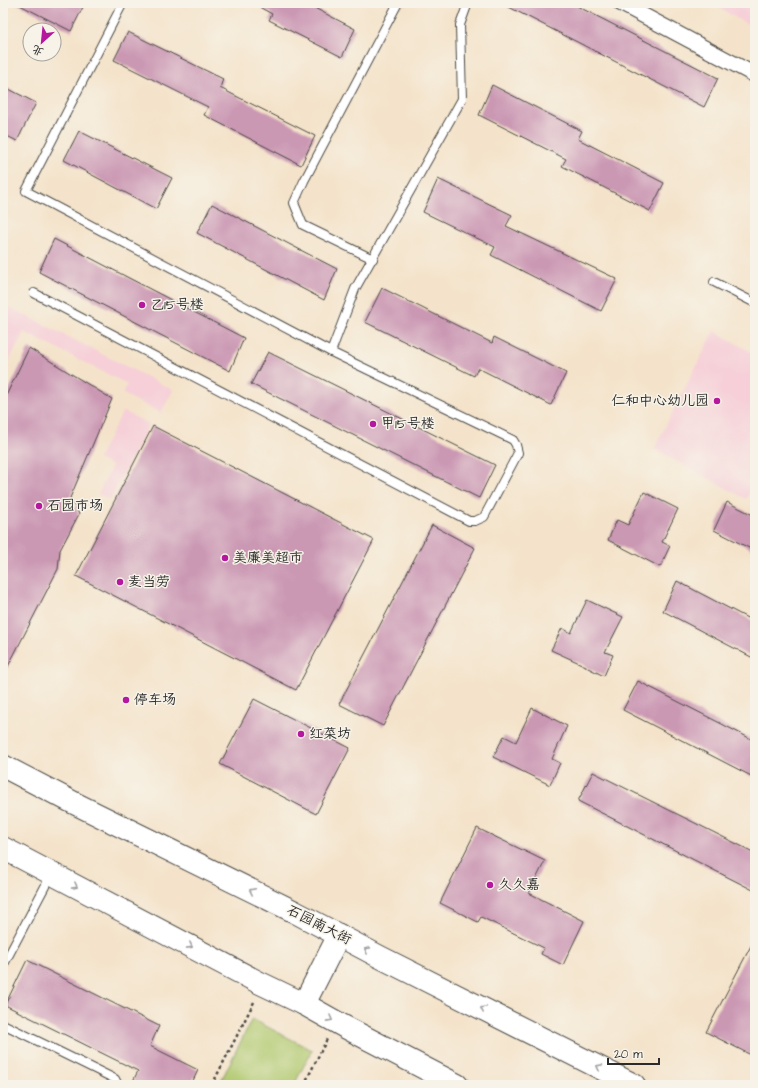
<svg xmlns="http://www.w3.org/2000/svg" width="758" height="1088" font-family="'Architects Daughter','LXGW WenKai TC',sans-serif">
<rect width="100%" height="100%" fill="#f7f3e8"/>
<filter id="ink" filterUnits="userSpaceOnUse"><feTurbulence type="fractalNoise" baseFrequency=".025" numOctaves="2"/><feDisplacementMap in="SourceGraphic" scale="8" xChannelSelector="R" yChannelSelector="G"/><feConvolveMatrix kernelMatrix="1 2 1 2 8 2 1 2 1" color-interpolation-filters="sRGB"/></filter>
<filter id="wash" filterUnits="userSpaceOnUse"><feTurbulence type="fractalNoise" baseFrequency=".012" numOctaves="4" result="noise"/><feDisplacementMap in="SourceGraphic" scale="16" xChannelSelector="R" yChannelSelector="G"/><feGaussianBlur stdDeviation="0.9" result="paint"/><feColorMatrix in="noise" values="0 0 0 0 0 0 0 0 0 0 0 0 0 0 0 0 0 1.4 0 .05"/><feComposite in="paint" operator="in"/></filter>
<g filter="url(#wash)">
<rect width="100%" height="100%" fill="#f4e3ca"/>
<g fill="#f6cfd8">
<path d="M 710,3 L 755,3 L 755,10 L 747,24 Z"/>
<path d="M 3,304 L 173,390 L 161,413 L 123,394 L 127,384 L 24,332 L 3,372 Z"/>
<path d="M 714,331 L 755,354 L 755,482 L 746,499 L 654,449 Z"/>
<path d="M 123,411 L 149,424 L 110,500 L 98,494 L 112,466 L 98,459 Z"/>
</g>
<path fill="#b1c96f" stroke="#6e7a4d" d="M 252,1019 L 312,1050 L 294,1085 L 219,1085 Z"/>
<g id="blocks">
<g fill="#cb98b4">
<path d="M 16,3 L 85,3 L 71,31 Z"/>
<path d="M 252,3 L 305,3 L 355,29 L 342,57 L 269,20 L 272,14 Z"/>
<path d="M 501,3 L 571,3 L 718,78 L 704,107 Z"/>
<path d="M 128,32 L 223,79 L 220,88 L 315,136 L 301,165 L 204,115 L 208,107 L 114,60 Z"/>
<path d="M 492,85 L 582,131 L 578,139 L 664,183 L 650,211 L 562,166 L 566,159 L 479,115 Z"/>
<path d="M 3,86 L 36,103 L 17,141 L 3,134 Z"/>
<path d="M 79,131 L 172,178 L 156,209 L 64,160 Z"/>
<path d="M 438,179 L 512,215 L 506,226 L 617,279 L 601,311 L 491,255 L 495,247 L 423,212 Z"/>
<path d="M 212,204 L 337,269 L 324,300 L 197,233 Z"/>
<path d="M 54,239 L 244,338 L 230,371 L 39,272 Z"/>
<path d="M 382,288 L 492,343 L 494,337 L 566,373 L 551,405 L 478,368 L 474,376 L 365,322 Z"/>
<path d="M 29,348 L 112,399 L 70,498 L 79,514 L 60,550 L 58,569 L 3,676 L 3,402 Z"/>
<path d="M 268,352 L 495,465 L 479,498 L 251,384 Z"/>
<path d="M 153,426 L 374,540 L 296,690 L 76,576 Z"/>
<path d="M 644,492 L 678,509 L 662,542 L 670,546 L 660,567 L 608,540 L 617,520 L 628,525 Z"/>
<path d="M 727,502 L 755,516 L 755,551 L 714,530 Z"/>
<path d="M 432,525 L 475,548 L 383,726 L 339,704 Z"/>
<path d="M 677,581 L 755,622 L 755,659 L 663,611 Z"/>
<path d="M 587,600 L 623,617 L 605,652 L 613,655 L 604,676 L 586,667 L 586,666 L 551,650 L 562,628 L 571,633 Z"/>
<path d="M 638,681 L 755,741 L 755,778 L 623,710 Z"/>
<path d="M 254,699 L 350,748 L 316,814 L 220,764 Z"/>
<path d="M 532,708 L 567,726 L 552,759 L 560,763 L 550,785 L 493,757 L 504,736 L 516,742 Z"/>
<path d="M 593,772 L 755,853 L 755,891 L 578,801 Z"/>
<path d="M 477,828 L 545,861 L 529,893 L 584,921 L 563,965 L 541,954 L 544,948 L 481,917 L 478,922 L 440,903 Z"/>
<path d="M 755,938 L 755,1057 L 706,1032 Z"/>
<path d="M 27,960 L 159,1026 L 150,1046 L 198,1070 L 191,1085 L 131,1085 L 138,1071 L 5,1005 Z"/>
</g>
</g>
</g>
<g filter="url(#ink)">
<use href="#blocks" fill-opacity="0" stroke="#494743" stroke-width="1"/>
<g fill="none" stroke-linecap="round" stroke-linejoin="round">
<defs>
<g id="lane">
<path d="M 123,3 L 26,191 L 331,352"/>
<path d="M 373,259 L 303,225 L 294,203 L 304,181 L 398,3"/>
<path d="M 714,282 L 755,303"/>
<path d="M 34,293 L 469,521 L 475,521 L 484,517 L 518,453 L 516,445 L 513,440 L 331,352 L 355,289 L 462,99 L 460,25 L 468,3"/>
<path d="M 3,966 L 51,875"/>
<path d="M 3,1024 L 115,1079 L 118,1085"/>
</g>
<path id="street" d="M 620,3 L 755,75"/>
<path id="secondary" d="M 304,1004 L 339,935"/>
<g id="primary">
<path d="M 3,766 L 74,803 L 293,911 L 380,957 L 634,1085"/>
<path d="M 3,848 L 258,982 L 304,1004 L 345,1027 L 457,1085"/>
</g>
</defs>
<use href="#lane" stroke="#494743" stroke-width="10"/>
<use href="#street" stroke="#494743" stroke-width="17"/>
<use href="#secondary" stroke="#494743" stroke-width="24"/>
<use href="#primary" stroke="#494743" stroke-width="24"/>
<g stroke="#494743" stroke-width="2.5" stroke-dasharray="3 3" stroke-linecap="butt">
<path d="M 212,1085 L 254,1002"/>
<path d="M 304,1085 L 327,1039"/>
</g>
<use href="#lane" stroke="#fff" stroke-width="8"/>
<use href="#street" stroke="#fff" stroke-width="15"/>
<use href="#secondary" stroke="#fff" stroke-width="22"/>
<use href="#primary" stroke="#fff" stroke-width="22"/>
</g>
<defs><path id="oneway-chevron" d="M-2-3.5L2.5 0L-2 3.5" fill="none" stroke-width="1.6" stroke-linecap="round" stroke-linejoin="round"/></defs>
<g stroke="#a0a0a0">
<use href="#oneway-chevron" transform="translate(75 886) rotate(28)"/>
<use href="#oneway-chevron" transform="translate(252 891) rotate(-154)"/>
<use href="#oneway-chevron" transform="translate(190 946) rotate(28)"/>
<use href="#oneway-chevron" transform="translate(367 950) rotate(-152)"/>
<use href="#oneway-chevron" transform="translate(483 1009) rotate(-153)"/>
<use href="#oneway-chevron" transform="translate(330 1019) rotate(29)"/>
<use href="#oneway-chevron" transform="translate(599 1067) rotate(-153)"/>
</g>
</g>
<g fill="#b5179e" stroke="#f7f3e8" stroke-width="1.5">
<circle cx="142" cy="305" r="4"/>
<circle cx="717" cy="401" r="4"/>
<circle cx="373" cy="424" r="4"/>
<circle cx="39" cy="506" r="4"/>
<circle cx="225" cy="558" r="4"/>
<circle cx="120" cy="582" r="4"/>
<circle cx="126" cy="700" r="4"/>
<circle cx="301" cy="734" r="4"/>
<circle cx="490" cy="885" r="4"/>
</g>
<g text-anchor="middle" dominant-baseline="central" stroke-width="3" stroke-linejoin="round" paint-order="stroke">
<g font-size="14" fill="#2b2b2b" stroke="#f7f3e8" text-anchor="start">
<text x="150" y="305">乙15号楼</text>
<text x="709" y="401" text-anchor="end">仁和中心幼儿园</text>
<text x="381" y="424">甲15号楼</text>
<text x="47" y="506">石园市场</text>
<text x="233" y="558">美廉美超市</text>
<text x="128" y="582">麦当劳</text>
<text x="134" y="700">停车场</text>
<text x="309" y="734">红菜坊</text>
<text x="498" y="885">久久嘉</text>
</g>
<g font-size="14" fill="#2b2b2b" stroke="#f7f3e8">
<text transform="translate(319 925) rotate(27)">石园南大街</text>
</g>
</g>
<rect width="758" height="1088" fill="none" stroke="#f7f3e8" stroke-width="16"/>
<g transform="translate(42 42) rotate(207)"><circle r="19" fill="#f7f3e8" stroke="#a5a39c"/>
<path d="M0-3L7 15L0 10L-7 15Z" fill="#b5179e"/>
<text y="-6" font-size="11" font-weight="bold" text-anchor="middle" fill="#2b2b2b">北</text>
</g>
<path d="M608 1058v6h51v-6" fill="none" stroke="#2b2b2b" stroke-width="2"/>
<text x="614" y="1058" font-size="12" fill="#2b2b2b" stroke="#f7f3e8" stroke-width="3" paint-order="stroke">20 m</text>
</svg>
